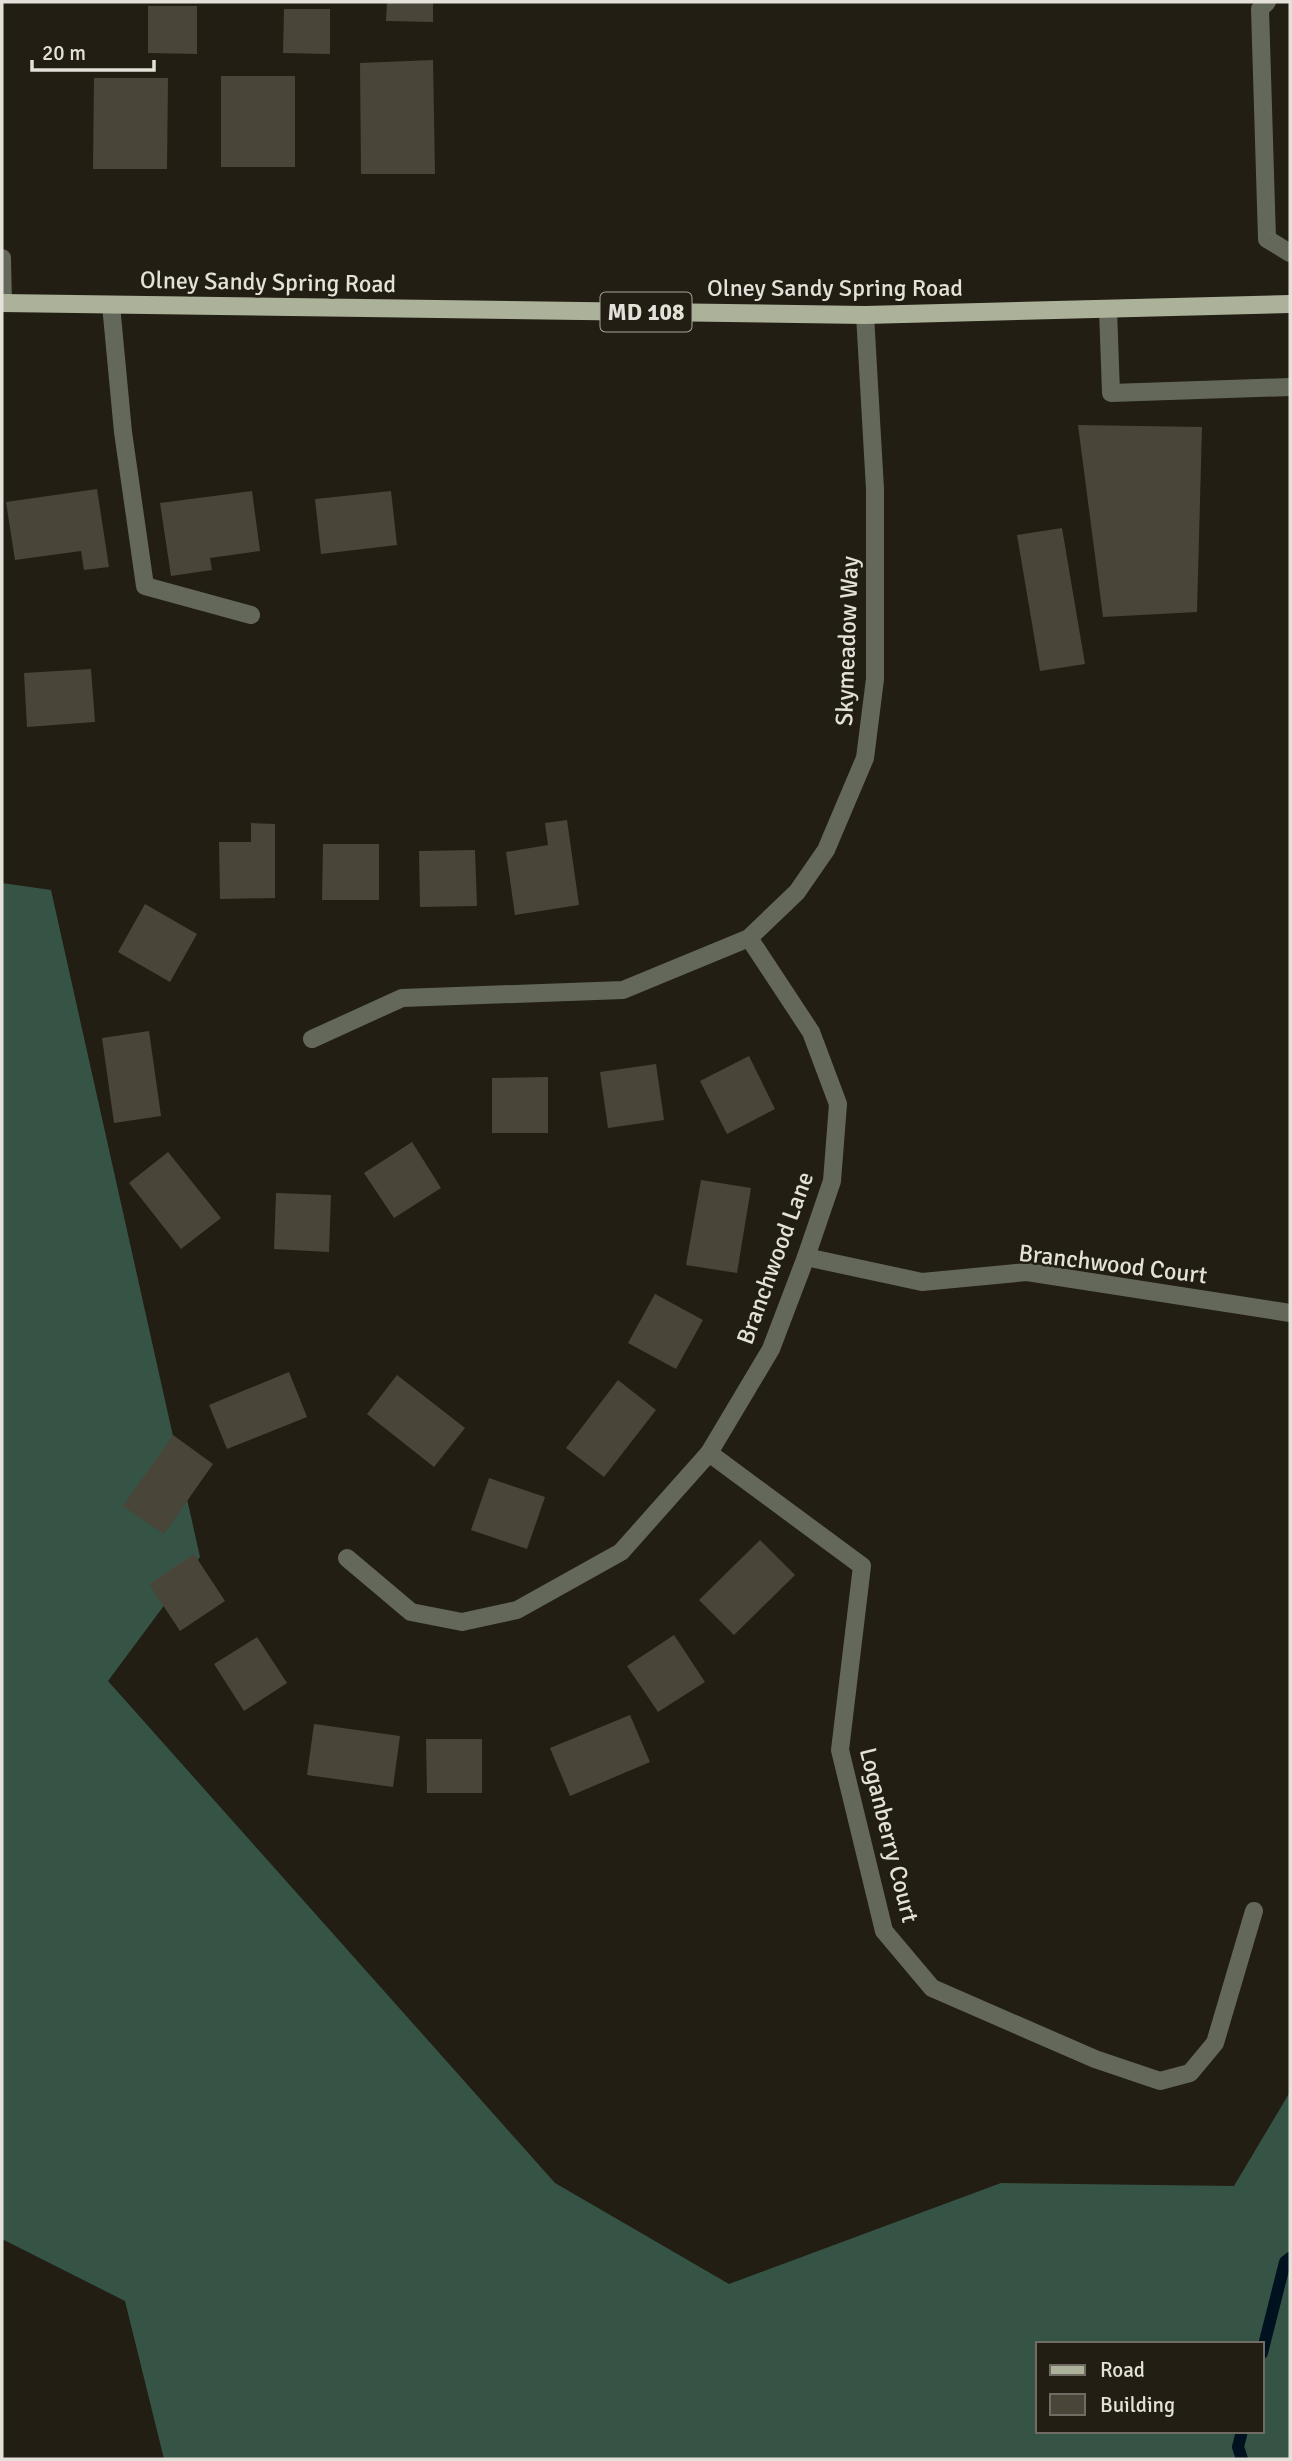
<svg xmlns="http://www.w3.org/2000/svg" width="1292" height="2461" font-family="Signika,sans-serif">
<rect width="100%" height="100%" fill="#221e13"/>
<path fill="#365446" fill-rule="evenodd" d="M 2,883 L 51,890 L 200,1557 L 108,1681 L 555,2183 L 729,2284 L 1001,2183 L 1234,2186 L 1290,2092 L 1290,2459 L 164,2459 L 125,2301 L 2,2239 ZM 1038,2344 L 1262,2344 L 1262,2431 L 1038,2431 Z"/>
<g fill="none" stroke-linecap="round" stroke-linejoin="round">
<g stroke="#001120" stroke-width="12">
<path d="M 1262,2353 L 1285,2262 L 1290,2258"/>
<path d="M 1242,2459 L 1238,2447 L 1242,2431"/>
</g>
</g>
<g fill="#4a4539">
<path d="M 387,2 L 433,2 L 433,22 L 386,21 Z"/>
<path d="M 148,6 L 197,6 L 197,54 L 148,53 Z"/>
<path d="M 284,9 L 330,9 L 330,54 L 283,53 Z"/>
<path d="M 433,60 L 435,174 L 361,174 L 360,63 Z"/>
<rect x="221" y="76" width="74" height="91"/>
<path d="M 94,78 L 168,78 L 167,169 L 93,169 Z"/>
<path d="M 1078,425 L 1202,427 L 1197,612 L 1103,617 Z"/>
<path d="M 97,489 L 109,567 L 84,570 L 81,551 L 15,560 L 6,502 Z"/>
<path d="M 252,491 L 260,551 L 210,558 L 212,570 L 171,576 L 160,503 Z"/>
<path d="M 391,491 L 397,545 L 321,554 L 315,499 Z"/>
<path d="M 1062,528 L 1085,664 L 1040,671 L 1017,535 Z"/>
<path d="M 91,669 L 95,722 L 27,727 L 24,673 Z"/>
<path d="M 567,820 L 579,905 L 515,915 L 506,852 L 548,845 L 545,823 Z"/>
<path d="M 251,823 L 275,824 L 275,898 L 220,899 L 219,842 L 251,842 Z"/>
<path d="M 323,844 L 379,844 L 379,900 L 322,900 Z"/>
<path d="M 475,850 L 477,906 L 420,907 L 419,851 Z"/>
<path d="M 145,904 L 197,934 L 170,982 L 118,952 Z"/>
<path d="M 149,1031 L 161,1116 L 114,1123 L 102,1038 Z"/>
<path d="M 749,1056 L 775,1109 L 727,1134 L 700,1081 Z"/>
<path d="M 656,1064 L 664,1120 L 608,1128 L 600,1072 Z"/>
<path d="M 548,1077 L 548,1133 L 492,1133 L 492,1078 Z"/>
<path d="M 412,1142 L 441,1188 L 394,1218 L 364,1173 Z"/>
<path d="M 168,1152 L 221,1218 L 181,1249 L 129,1183 Z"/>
<path d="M 701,1180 L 751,1188 L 737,1273 L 686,1265 Z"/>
<path d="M 276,1193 L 331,1195 L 329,1252 L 274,1249 Z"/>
<path d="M 655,1294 L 703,1320 L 676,1369 L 628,1343 Z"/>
<path d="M 289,1372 L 307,1417 L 227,1449 L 209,1405 Z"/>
<path d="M 397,1375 L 465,1428 L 434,1467 L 367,1414 Z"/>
<path d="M 618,1380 L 656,1410 L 604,1477 L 566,1448 Z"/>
<path d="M 173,1435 L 213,1464 L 164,1534 L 123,1506 Z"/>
<path d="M 489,1478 L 545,1497 L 527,1549 L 471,1530 Z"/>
<path d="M 760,1540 L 795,1575 L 734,1635 L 699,1600 Z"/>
<path d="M 194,1554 L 225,1601 L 180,1631 L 149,1584 Z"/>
<path d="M 674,1635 L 705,1682 L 658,1712 L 627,1666 Z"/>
<path d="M 257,1637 L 287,1683 L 244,1711 L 214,1664 Z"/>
<path d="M 630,1715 L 650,1762 L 570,1796 L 550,1748 Z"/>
<path d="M 314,1724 L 400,1736 L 393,1787 L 307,1775 Z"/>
<path d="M 426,1739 L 482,1739 L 482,1793 L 427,1793 Z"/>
</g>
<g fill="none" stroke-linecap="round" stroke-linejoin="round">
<g stroke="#64685b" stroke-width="18">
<path d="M 1267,2 L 1260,9 L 1267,239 L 1290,253"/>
<path d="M 2,258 L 3,303"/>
<path d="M 111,305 L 123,432 L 145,586 L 251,615"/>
<path d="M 1108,309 L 1111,393 L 1290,387"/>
<path d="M 312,1039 L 402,998 L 623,990 L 749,938 L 797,892 L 826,850 L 865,758 L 875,679 L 875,489 L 865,315"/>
<path d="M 806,1257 L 922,1282 L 1027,1272 L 1290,1313"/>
<path d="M 709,1453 L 862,1566 L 840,1750 L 884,1931 L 932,1988 L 1095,2059 L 1160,2081 L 1190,2073 L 1215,2043 L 1254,1911"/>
<path d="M 347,1558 L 411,1612 L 462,1622 L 517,1610 L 621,1552 L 709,1453 L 771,1349 L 806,1257 L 832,1181 L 838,1104 L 811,1032 L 749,938"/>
</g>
<path stroke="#abb299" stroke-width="18" d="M 2,303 L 865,315 L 1290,304"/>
</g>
<g text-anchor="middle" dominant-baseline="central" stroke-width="5" stroke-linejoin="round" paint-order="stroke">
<rect fill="#221e13" stroke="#aaa69e" stroke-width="2" x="600.5" y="292.5" width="91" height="39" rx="5"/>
<g font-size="23" font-weight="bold" fill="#e4e1da">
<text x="646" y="312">MD 108</text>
</g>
<g font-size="24" fill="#e4e1da" stroke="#221e13">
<text transform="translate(268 282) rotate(1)">Olney Sandy Spring Road</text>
<text x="835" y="288">Olney Sandy Spring Road</text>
<text transform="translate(847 641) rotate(-88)">Skymeadow Way</text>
<text transform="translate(775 1258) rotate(-70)">Branchwood Lane</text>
<text transform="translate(1113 1264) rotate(7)">Branchwood Court</text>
<text transform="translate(889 1835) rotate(76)">Loganberry Court</text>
</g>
</g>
<rect width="1292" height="2461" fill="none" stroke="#e4e1da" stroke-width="7"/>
<rect x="1036" y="2342" width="228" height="91" fill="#221e13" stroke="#706c63" stroke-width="2"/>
<rect x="1050" y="2365" width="35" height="10" fill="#abb299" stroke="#706c63" stroke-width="2"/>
<text x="1100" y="2377" font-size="21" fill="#e4e1da">Road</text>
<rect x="1050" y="2394" width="35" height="21" fill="#4a4539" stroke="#706c63" stroke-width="2"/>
<text x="1100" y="2412" font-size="21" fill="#e4e1da">Building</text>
<path d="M32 60v10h122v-10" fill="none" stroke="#e4e1da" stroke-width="3.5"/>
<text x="42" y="60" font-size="21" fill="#e4e1da" stroke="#221e13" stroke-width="5" paint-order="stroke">20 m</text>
</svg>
